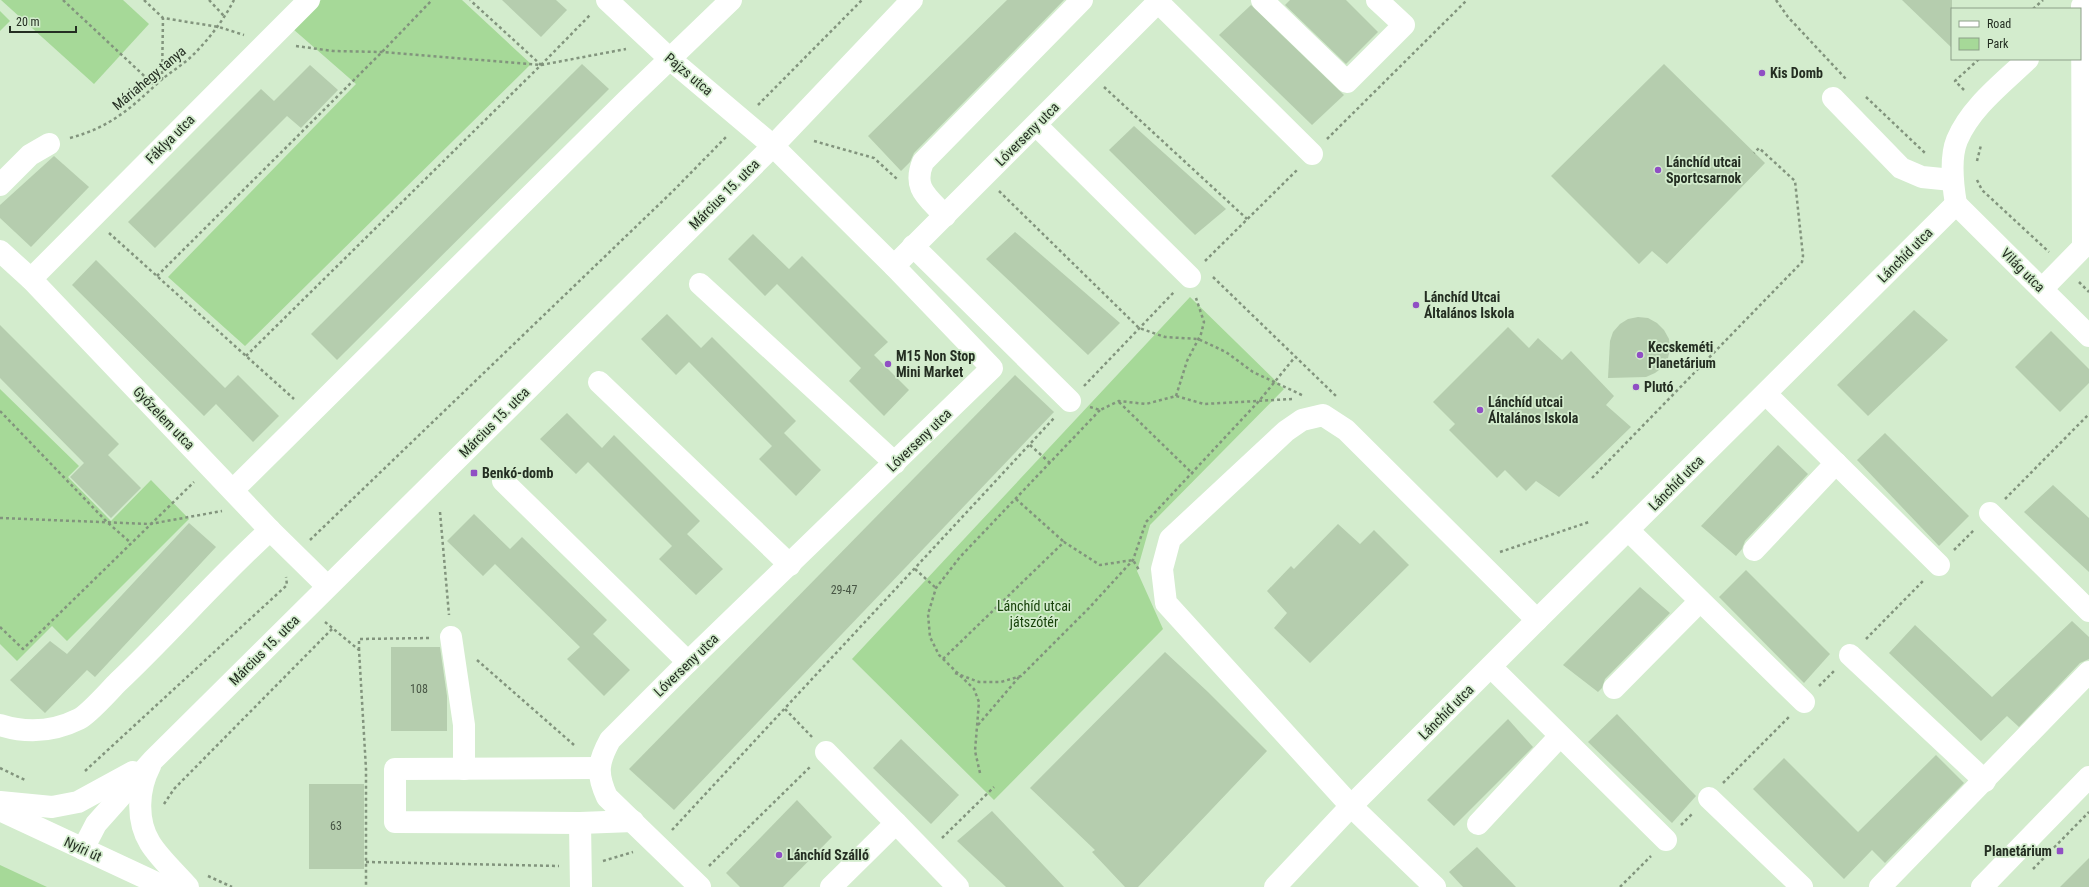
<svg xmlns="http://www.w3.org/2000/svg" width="2089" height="887" font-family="'Roboto Condensed',sans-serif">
<rect width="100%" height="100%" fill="#d3eccd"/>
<g fill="#a6d998">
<path d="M 1,0 L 123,0 L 149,24 L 94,84 Z"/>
<path d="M 321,0 L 462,0 L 531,64 L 245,346 L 168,277 L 356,84 L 293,29 Z"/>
<path d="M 0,11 L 10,21 L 0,31 Z"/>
<path d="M 1190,297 L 1284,389 L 1150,525 L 1137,571 L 1163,629 L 994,800 L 852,659 Z"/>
<path d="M 0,389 L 79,466 L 68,477 L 111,521 L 151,480 L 189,519 L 67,641 L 52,626 L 17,661 L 0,644 Z"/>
<path d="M 0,865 L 47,887 L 0,887 Z"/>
</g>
<g fill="#b5cdae">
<path d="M 502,0 L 556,0 L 567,10 L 541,37 Z"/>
<path d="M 1007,0 L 1064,0 L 914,153 L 910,162 L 901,171 L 868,136 Z"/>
<path d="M 1290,0 L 1346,0 L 1378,32 L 1346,64 L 1285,5 Z"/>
<path d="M 1902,0 L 1952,0 L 1952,48 Z"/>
<path d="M 1251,5 L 1344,95 L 1312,125 L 1219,35 Z"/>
<path d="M 582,64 L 609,89 L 337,360 L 311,334 Z"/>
<path d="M 1664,64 L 1765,163 L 1667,264 L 1652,251 L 1639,264 L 1551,176 Z"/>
<path d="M 310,65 L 338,90 L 301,128 L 287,116 L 155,248 L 128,222 L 261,89 L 274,101 Z"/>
<path d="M 1134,126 L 1226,209 L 1195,235 L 1109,150 Z"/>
<path d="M 54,156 L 89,187 L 31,247 L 0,218 L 0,205 Z"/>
<path d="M 1015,232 L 1120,323 L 1088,355 L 986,259 Z"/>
<path d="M 753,234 L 789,269 L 802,256 L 888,342 L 874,355 L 909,390 L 884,416 L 849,381 L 861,368 L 777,284 L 765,296 L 728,259 Z"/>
<path d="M 96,260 L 225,388 L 238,375 L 279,416 L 253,442 L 216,404 L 204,416 L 72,285 Z"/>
<path d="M 1914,310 L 1948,340 L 1868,416 L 1837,385 Z"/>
<path d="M 667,314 L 701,348 L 712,337 L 796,421 L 784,433 L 821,470 L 796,496 L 759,459 L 772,446 L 689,362 L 676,375 L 641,339 Z"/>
<path d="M 1638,317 L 1648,318 L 1657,323 L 1664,330 L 1669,339 L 1670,349 L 1668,358 L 1663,367 L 1655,373 L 1646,377 L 1608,378 L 1610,341 L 1613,332 L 1620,324 L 1628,319 Z"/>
<path d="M 0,325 L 119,444 L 108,455 L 141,488 L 111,518 L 70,477 L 84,463 L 0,378 Z"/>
<path d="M 1508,327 L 1529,348 L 1538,338 L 1562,360 L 1571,351 L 1614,396 L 1606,405 L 1631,427 L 1559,497 L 1536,481 L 1526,491 L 1505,470 L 1497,478 L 1449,430 L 1455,424 L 1433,402 Z"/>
<path d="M 2051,331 L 2089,369 L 2089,383 L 2060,412 L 2015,367 Z"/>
<path d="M 1015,375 L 1054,412 L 674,810 L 629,769 Z"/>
<path d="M 567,413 L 602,448 L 614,435 L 700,521 L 687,534 L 723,569 L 696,595 L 659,559 L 672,546 L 588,462 L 576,474 L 540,439 Z"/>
<path d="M 1885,433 L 1969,516 L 1939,546 L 1857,460 Z"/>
<path d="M 1778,445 L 1808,474 L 1745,541 L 1742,549 L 1736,556 L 1701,526 Z"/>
<path d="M 2053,485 L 2089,518 L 2089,572 L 2024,512 Z"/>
<path d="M 474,514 L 510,549 L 522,537 L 607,620 L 593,634 L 630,670 L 604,696 L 567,659 L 580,647 L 495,564 L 483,576 L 447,541 Z"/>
<path d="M 189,523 L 216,547 L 95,677 L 87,670 L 45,713 L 10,680 L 50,641 L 67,654 Z"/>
<path d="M 1338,524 L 1360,544 L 1374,530 L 1409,565 L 1310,663 L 1274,628 L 1287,613 L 1267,591 L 1291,566 L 1294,569 Z"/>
<path d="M 1746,570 L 1830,654 L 1804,683 L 1719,597 Z"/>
<path d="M 1640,587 L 1670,613 L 1605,679 L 1602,688 L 1598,692 L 1563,665 Z"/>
<path d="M 2072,621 L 2089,637 L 2089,659 L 2080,663 L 2019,727 L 2007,716 L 1981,741 L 1889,653 L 1915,625 L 1992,697 Z"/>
<path d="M 391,647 L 440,647 L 447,696 L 447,731 L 391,731 Z"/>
<path d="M 1165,652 L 1208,692 L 1267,751 L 1138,887 L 1125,887 L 1092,852 L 1095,850 L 1030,788 Z"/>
<path d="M 1617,714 L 1696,796 L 1672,823 L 1588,742 Z"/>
<path d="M 1508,719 L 1533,747 L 1454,826 L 1427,800 Z"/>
<path d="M 901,739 L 959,795 L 931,824 L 873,768 Z"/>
<path d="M 1936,755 L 1964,783 L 1885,863 L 1872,850 L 1844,879 L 1753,789 L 1784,758 L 1858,832 Z"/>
<rect x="309" y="784" width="55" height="85"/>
<path d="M 797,800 L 832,837 L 783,887 L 740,887 L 726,873 Z"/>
<path d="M 992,811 L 1064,887 L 1006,887 L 957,841 Z"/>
<path d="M 1477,847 L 1516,887 L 1463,887 L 1449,872 Z"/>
<path d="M 2089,858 L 2089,887 L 2060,887 Z"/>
</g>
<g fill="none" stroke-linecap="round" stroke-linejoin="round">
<g stroke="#82947d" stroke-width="2.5" stroke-dasharray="3 3" stroke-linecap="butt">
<path d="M 63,0 L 155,86"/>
<path d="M 144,0 L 163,18 L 219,27 L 244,35"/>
<path d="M 209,0 L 225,17"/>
<path d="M 1776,0 L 1788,17 L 1846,79"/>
<path d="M 2033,9 L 2043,0"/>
<path d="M 296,46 L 333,51 L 382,52 L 541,65 L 626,49"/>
<path d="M 541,65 L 591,14"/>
<path d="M 162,80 L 163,18"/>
<path d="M 1104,87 L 1247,219"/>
<path d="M 1964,90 L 1955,81 L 1979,59"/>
<path d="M 1866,97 L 1925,153"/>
<path d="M 758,105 L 862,0"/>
<path d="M 70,138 C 111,127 131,108 161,80 C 171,72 182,65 192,56 C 209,39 223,21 234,0"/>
<path d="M 1327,139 L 1467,0"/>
<path d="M 814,141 L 874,158 L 897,179"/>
<path d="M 1977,161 L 1981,145"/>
<path d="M 1977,180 L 1982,190 L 2049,252"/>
<path d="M 999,191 L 1139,328 L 1165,337 L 1198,339 L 1226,352 L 1253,372 L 1304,396"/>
<path d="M 109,233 L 294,399"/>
<path d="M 1205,261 L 1297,170"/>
<path d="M 157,276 L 382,52 L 432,0"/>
<path d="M 1213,277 L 1336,396"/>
<path d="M 2079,282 L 2089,292"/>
<path d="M 246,356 L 541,65 L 470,0"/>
<path d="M 1084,386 L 1175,291"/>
<path d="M 1176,396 L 1187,361 L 1201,334 L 1204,322 L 1196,298"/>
<path d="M 1119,402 L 1193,474"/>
<path d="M 1090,407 L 1100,410 L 1119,401 L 1146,404 L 1176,396 L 1204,404 L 1292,399"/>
<path d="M 0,411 L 107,522 L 131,543"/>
<path d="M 1030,445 L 1050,463"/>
<path d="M 1592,478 L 1802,262 L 1803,256 L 1795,181 L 1759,148 L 1754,153"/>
<path d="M 1016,499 L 1064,542"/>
<path d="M 2005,499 L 2089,414"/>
<path d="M 440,512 L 449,615"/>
<path d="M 0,518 L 150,524 L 222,511"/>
<path d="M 310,540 L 673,191 L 727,136"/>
<path d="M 1954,550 L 1975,529"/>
<path d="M 1500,552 L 1589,522"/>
<path d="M 915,569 L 936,588"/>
<path d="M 325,622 L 359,650 L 366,769 L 366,887"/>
<path d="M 0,627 L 23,649 L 194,482"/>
<path d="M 1866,639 L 1924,580"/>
<path d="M 359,650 L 359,639 L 430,638"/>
<path d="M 943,659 L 1064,542 L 1100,565 L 1133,560 L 1139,570"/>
<path d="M 477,660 L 574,745"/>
<path d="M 955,673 L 979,682 L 1001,682 L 1021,676 L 1089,608 L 1133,560 L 1146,522 L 1259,401 L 1295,357"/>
<path d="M 1819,686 L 1835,670"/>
<path d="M 785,709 L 812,737"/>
<path d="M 978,725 L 1019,677"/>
<path d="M 0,768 L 27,781"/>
<path d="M 85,771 L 287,585 L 286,577"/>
<path d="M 980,773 L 975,751 L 979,702 L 974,689 L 939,655 L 930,637 L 928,614 L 936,588 L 960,557 L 1100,410"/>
<path d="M 1723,783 L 1789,717"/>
<path d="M 164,804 L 174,789 L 332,629"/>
<path d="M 1681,825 L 1693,813"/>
<path d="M 672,830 L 1055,417"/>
<path d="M 942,838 L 994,787"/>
<path d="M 603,861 L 633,852"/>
<path d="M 366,862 L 559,866"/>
<path d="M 709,866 L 811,766"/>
<path d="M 2033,869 L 2089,812"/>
<path d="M 208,876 L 232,887"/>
<path d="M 1620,887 L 1651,856"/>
</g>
<g stroke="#fff" stroke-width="22">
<path d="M 607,0 L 670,59 L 773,146 L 894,266"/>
<path d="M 1262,0 L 1347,82 L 1404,25 L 1377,0"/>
<path d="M 1158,2 L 1312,154"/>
<path d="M 2082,6 L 2083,247"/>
<path d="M 1833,98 L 1901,168 L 1922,177 L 1952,180"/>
<path d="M 1036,125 L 1190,277"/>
<path d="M 0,185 L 30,155 L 49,144"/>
<path d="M 1956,204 L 2089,336"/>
<path d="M 1956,204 C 1953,186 1950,157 1957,140 C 1971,107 2003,83 2028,59"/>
<path d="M 945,216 C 928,197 912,189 923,162 L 1082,0"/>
<path d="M 913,246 L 1070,401"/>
<path d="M 0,251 L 31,279 L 270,530 L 327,586"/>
<path d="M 31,279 L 309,0"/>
<path d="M 700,284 L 895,463"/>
<path d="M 2042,289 L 2089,241"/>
<path d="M 599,382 L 790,565"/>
<path d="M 1766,394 L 1939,565"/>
<path d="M 503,481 L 688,662"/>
<path d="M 233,490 L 626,101 L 731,0"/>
<path d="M 1990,513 L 2089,611"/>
<path d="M 1628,530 L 1804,702"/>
<path d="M 1754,550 L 1836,463"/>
<path d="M 451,637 L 464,725 L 464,769"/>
<path d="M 1850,655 L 1985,781"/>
<path d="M 1491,667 L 1666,840"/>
<path d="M 1614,688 L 1700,601"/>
<path d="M 0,725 C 28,734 53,732 79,719 C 89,714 109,691 118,682 C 170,633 217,578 270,530"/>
<path d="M 826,752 L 896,823"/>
<path d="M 150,766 C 138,789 136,820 150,843 C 160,859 176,873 188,887"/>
<path d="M 599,768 L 395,769 L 395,822 L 580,823 L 633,821"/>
<path d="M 1709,798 L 1802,887"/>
<path d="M 0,802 L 52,807 L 78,802 L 133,772"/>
<path d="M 0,810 L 165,887"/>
<path d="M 580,823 L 581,887"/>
<path d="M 1478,824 L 1560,736"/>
<path d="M 83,849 L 96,824 L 153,760 L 773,146 L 912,0"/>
<path d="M 700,887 L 607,797 C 596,773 598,762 610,740 L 688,662 L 992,368 L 894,266 L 1160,0"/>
<path d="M 831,887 L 896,823 L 958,887"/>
<path d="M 1275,887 L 1351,806 L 1537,620 L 1956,204"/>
<path d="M 1435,887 L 1351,806 L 1166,603 L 1162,569 L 1170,539 L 1286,431 L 1302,420 L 1323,415 L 1346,430 L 1537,620"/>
<path d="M 1880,887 L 2089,672"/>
<path d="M 1982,887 L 2089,777"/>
</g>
</g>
<g fill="#904fc4" stroke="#d3eccd" stroke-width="1.5">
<circle cx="1762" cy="73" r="4"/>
<circle cx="1658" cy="170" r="4"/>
<circle cx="1416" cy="305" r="4"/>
<circle cx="1640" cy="355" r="4"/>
<circle cx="888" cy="364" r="4"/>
<circle cx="1636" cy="387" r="4"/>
<circle cx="1480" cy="410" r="4"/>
<rect x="470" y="469" width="8" height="8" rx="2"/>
<rect x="2056" y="847" width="8" height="8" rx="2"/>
<circle cx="779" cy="855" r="4"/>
</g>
<g text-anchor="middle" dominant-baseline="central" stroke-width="3.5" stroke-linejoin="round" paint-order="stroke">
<g font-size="12" fill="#485645">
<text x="844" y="590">29-47</text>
<text x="419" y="689">108</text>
<text x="336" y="826">63</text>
</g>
<g font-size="14" font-weight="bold" fill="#242e22" stroke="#d3eccd" text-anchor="start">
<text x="1770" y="73">Kis Domb</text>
<text x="1666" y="162">Lánchíd utcai<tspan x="1666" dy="16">Sportcsarnok</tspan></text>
<text x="1424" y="297">Lánchíd Utcai<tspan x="1424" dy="16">Általános Iskola</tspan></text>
<text x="1648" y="347">Kecskeméti<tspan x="1648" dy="16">Planetárium</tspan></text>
<text x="896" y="356">M15 Non Stop<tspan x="896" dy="16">Mini Market</tspan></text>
<text x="1644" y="387">Plutó</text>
<text x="1488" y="402">Lánchíd utcai<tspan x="1488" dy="16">Általános Iskola</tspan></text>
<text x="482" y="473">Benkó-domb</text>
<text x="2052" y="851" text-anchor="end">Planetárium</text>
<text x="787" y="855">Lánchíd Szálló</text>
</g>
<g font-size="14" fill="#242e22" stroke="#d3eccd">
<text transform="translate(689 74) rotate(40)">Pajzs utca</text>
<text transform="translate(149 78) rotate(-40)">Máriahegy tanya</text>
<text transform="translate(1027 134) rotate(-45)">Lóverseny utca</text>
<text transform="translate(170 139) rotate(-45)">Fáklya utca</text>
<text transform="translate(724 194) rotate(-45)">Március 15. utca</text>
<text transform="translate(1905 255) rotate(-45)">Lánchíd utca</text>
<text transform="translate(2023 270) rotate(45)">Világ utca</text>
<text transform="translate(164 418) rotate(46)">Győzelem utca</text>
<text transform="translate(494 422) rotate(-45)">Március 15. utca</text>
<text transform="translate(919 440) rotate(-44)">Lóverseny utca</text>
<text transform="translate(1676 483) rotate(-45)">Lánchíd utca</text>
<text transform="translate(264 650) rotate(-45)">Március 15. utca</text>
<text transform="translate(686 665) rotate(-44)">Lóverseny utca</text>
<text transform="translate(1446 712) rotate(-45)">Lánchíd utca</text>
<text transform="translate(83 849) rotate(25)">Nyíri út</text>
</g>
<g font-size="14" fill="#18420a" stroke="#d3eccd">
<text x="1034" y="606">Lánchíd utcai<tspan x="1034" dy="16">játszótér</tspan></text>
</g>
</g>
<rect x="1951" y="8" width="130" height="52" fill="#d3eccd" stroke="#8da089"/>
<rect x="1959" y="21" width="20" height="6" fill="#ffffff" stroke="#8da089"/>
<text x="1987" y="28" font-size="12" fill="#242e22">Road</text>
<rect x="1959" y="38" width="20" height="12" fill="#a6d998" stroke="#8da089"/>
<text x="1987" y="48" font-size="12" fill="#242e22">Park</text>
<path d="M10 26v6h66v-6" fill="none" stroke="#242e22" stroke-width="2"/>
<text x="16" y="26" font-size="12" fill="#242e22" stroke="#d3eccd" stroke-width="3" paint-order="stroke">20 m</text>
</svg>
